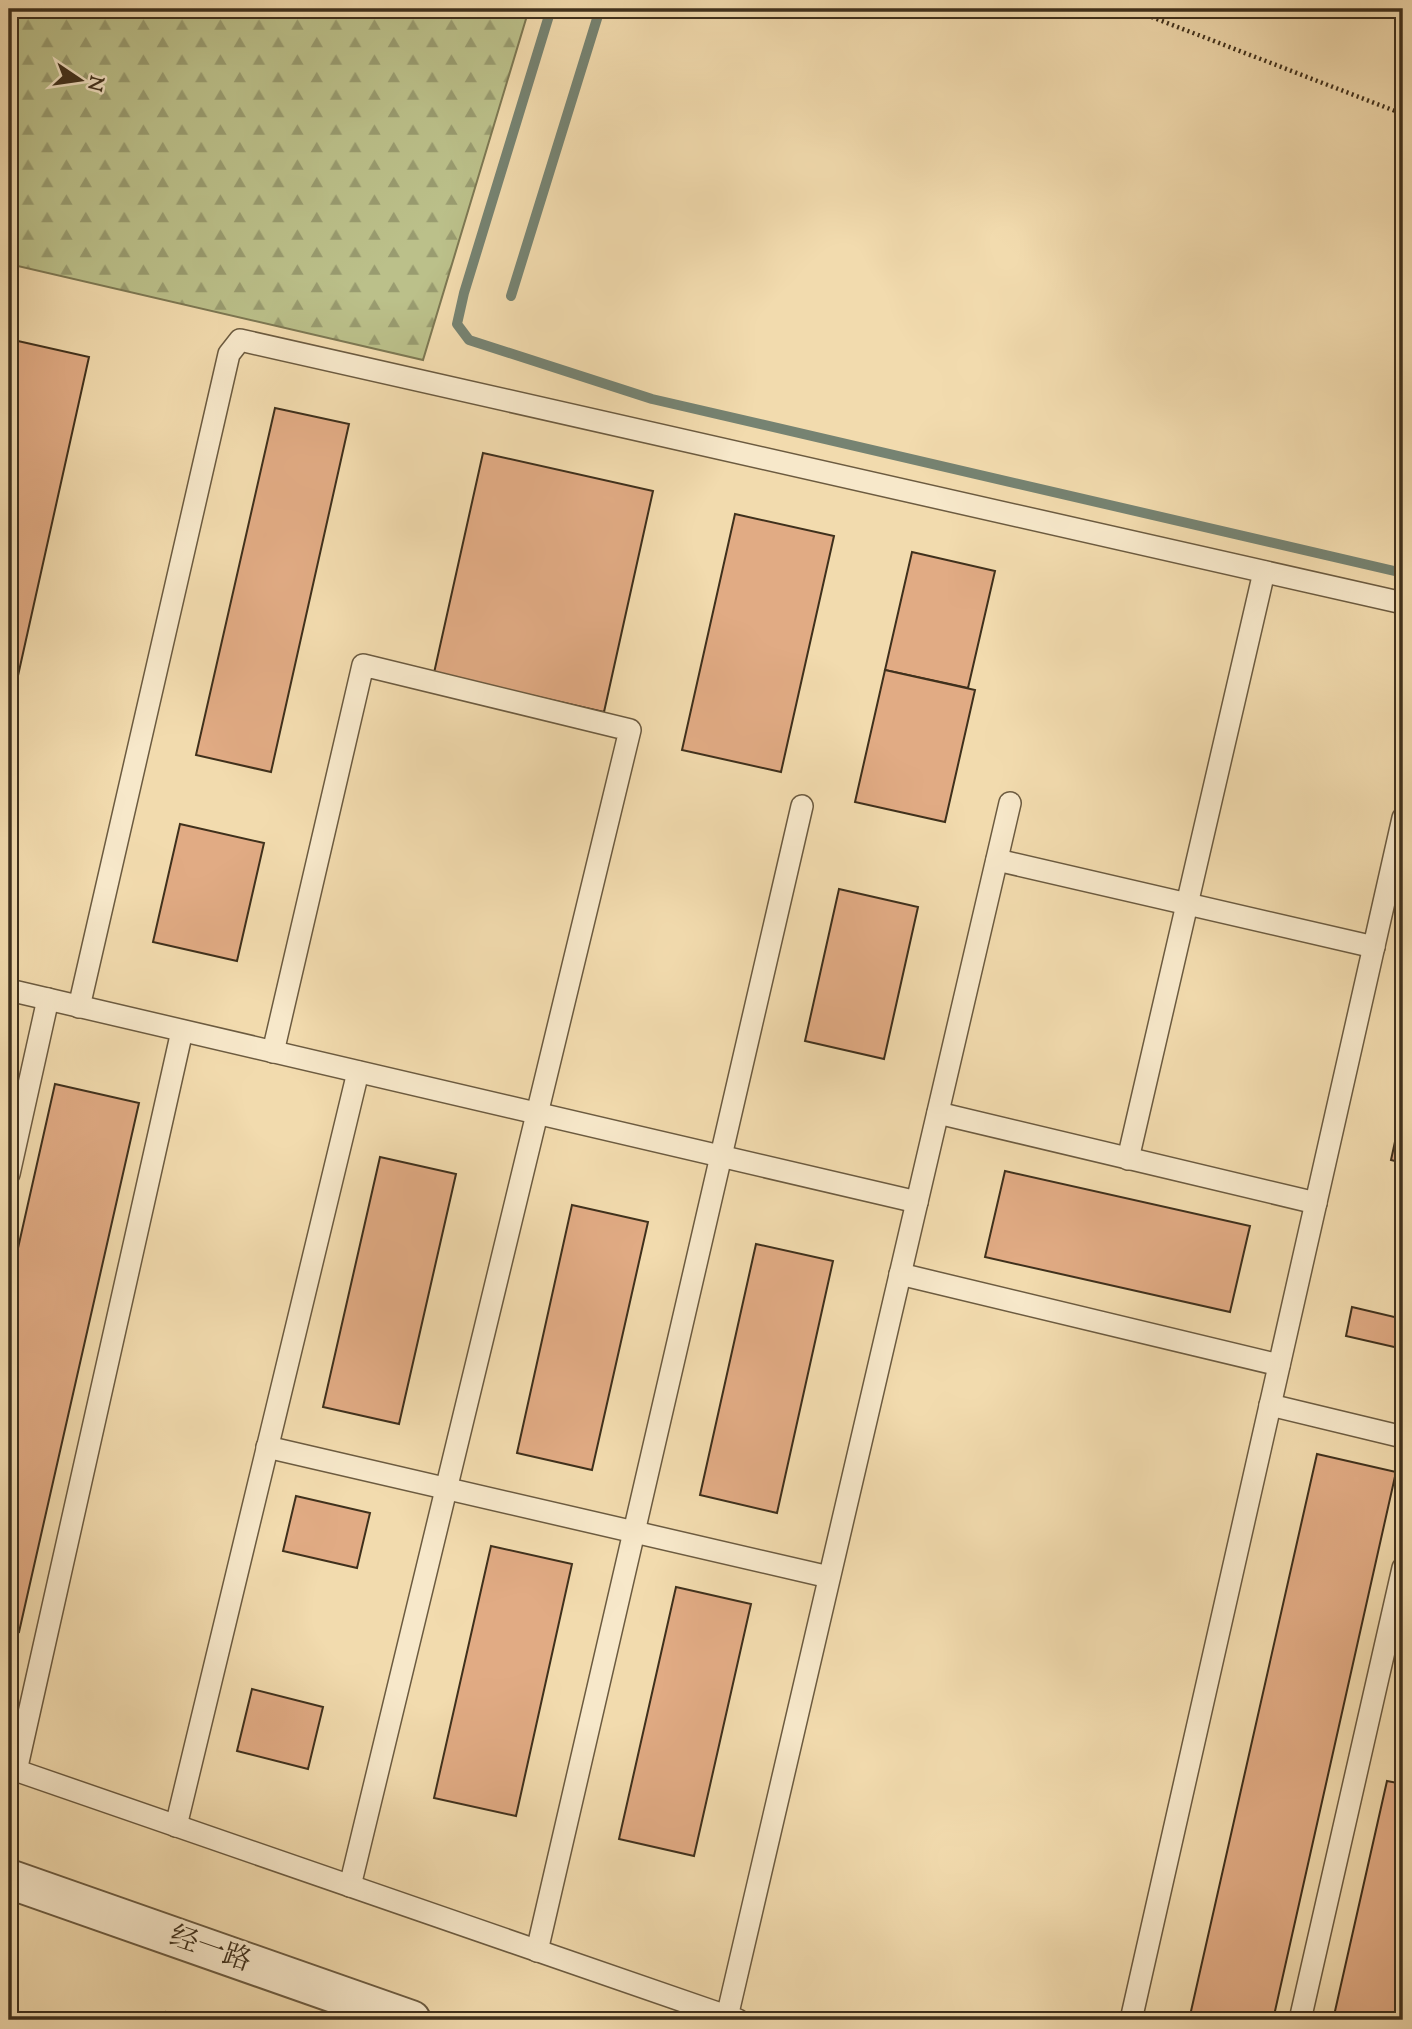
<svg xmlns="http://www.w3.org/2000/svg" width="1412" height="2029" font-family="'Sorts Mill Goudy','Noto Serif SC',serif">
<defs>
<pattern id="forest-firs" width="22" height="20" patternUnits="userSpaceOnUse" patternTransform="scale(1.75)"><rect width="22" height="20" fill="#bbc08a"/><path d="M5 1l3.5 6h-7zM16 11l3.5 6h-7z" fill="#999c70"/></pattern>
</defs>
<rect width="100%" height="100%" fill="#f2dbae"/>
<filter id="stains"><feTurbulence type="fractalNoise" baseFrequency=".00286" numOctaves="4"/><feColorMatrix values="0 0 0 0 .2 0 0 0 0 .09 0 0 0 0 .02 0 0 0 .5 -.17"/></filter>
<radialGradient id="worn" r=".72"><stop offset=".6" stop-color="#630" stop-opacity="0"/><stop offset="1" stop-color="#630" stop-opacity=".3"/></radialGradient>
<path fill="url(#forest-firs)" stroke="#7d7853" stroke-width="2" d="M 9,9 L 529,9 L 423,360 L 9,264 Z"/>
<g fill="none" stroke-linecap="round" stroke-linejoin="round">
<g stroke="#768372" stroke-width="10">
<path d="M 551,9 L 464,293 L 457,324 L 469,340 L 652,399 L 1403,573"/>
<path d="M 511,296 L 600,9"/>
</g>
</g>
<g fill="#e1ab84" stroke="#3f301c" stroke-width="2">
<path d="M 9,339 L 89,357 L 9,716 Z"/>
<path d="M 275,408 L 349,424 L 271,772 L 196,755 Z"/>
<path d="M 483,453 L 653,491 L 604,712 L 434,673 Z"/>
<path d="M 735,514 L 834,536 L 781,772 L 682,750 Z"/>
<path d="M 912,552 L 995,571 L 968,688 L 885,670 Z"/>
<path d="M 885,670 L 975,690 L 945,822 L 855,802 Z"/>
<path d="M 180,824 L 264,843 L 237,961 L 153,942 Z"/>
<path d="M 839,889 L 918,907 L 884,1059 L 805,1041 Z"/>
<path d="M 55,1084 L 139,1103 L 19,1632 L 9,1630 L 9,1288 Z"/>
<path d="M 1403,1105 L 1403,1163 L 1391,1160 Z"/>
<path d="M 380,1157 L 456,1174 L 399,1424 L 323,1407 Z"/>
<path d="M 1005,1171 L 1250,1226 L 1230,1312 L 985,1257 Z"/>
<path d="M 572,1205 L 648,1222 L 592,1470 L 517,1453 Z"/>
<path d="M 756,1244 L 833,1261 L 777,1513 L 700,1495 Z"/>
<path d="M 1352,1307 L 1403,1319 L 1403,1349 L 1346,1336 Z"/>
<path d="M 1317,1454 L 1396,1472 L 1273,2020 L 1189,2020 Z"/>
<path d="M 296,1496 L 370,1513 L 357,1568 L 283,1551 Z"/>
<path d="M 491,1546 L 572,1564 L 516,1816 L 434,1798 Z"/>
<path d="M 676,1587 L 751,1604 L 694,1856 L 619,1839 Z"/>
<path d="M 252,1689 L 323,1707 L 308,1769 L 237,1751 Z"/>
<path d="M 1387,1781 L 1403,1784 L 1403,2020 L 1333,2020 Z"/>
<path d="M 166,2012 L 189,2020 L 163,2020 Z"/>
</g>
<g fill="none" stroke-linecap="round" stroke-linejoin="round">
<defs>
<g id="service">
<path d="M 997,860 L 1374,947"/>
<path d="M 9,990 L 917,1202"/>
<path d="M 79,1007 L 229,354 L 240,340 L 1403,603"/>
<path d="M 273,1052 L 363,665 L 630,730 L 350,1886"/>
<path d="M 938,1113 L 1316,1203"/>
<path d="M 1128,1159 L 1264,572"/>
<path d="M 9,1174 L 48,999"/>
<path d="M 900,1274 L 1279,1365"/>
<path d="M 1270,1405 L 1403,1437"/>
<path d="M 267,1447 L 829,1577"/>
<path d="M 9,1768 L 738,2020"/>
<path d="M 16,1771 L 182,1031"/>
<path d="M 176,1826 L 358,1072"/>
<path d="M 537,1951 L 802,806"/>
<path d="M 727,2017 L 1010,803"/>
<path d="M 1131,2020 L 1403,818"/>
<path d="M 1300,2020 L 1403,1568"/>
</g>
<path id="tertiary" d="M 9,1879 L 411,2020"/>
</defs>
<use href="#service" stroke="#6c5b40" stroke-width="24"/>
<use href="#tertiary" stroke="#6c5b40" stroke-width="42"/>
<path stroke="#3f301c" stroke-width="4.5" stroke-dasharray="2 3.5" stroke-linecap="butt" d="M 1131,9 L 1403,114"/>
<use href="#service" stroke="#f7e8ca" stroke-width="21"/>
<use href="#tertiary" stroke="#f7e8ca" stroke-width="38"/>
</g>
<g text-anchor="middle" dominant-baseline="central" stroke-width="7" stroke-linejoin="round" paint-order="stroke">
<g font-size="28" fill="#3f301c" stroke="#f7e8ca">
<text transform="translate(210 1950) rotate(19)">经一路</text>
</g>
</g>
<rect width="1412" height="2029" fill="none" stroke="#f2dbae" stroke-width="35"/>
<rect x="10" y="10" width="1391" height="2008" fill="none" stroke="#3f301c" stroke-width="3.5"/>
<rect x="18" y="18" width="1377" height="1994" fill="none" stroke="#3f301c" stroke-width="2"/>
<g transform="translate(80 80) rotate(103)" stroke="#f7e8ca" stroke-width="5" paint-order="stroke">
<path d="M0-5L12 26L0 18L-12 26Z" fill="#3f301c"/>
<text y="-10" font-size="19" font-weight="bold" text-anchor="middle" fill="#3f301c">N</text>
</g>
<rect width="100%" height="100%" filter="url(#stains)"/>
<rect width="100%" height="100%" fill="url(#worn)"/>
</svg>
